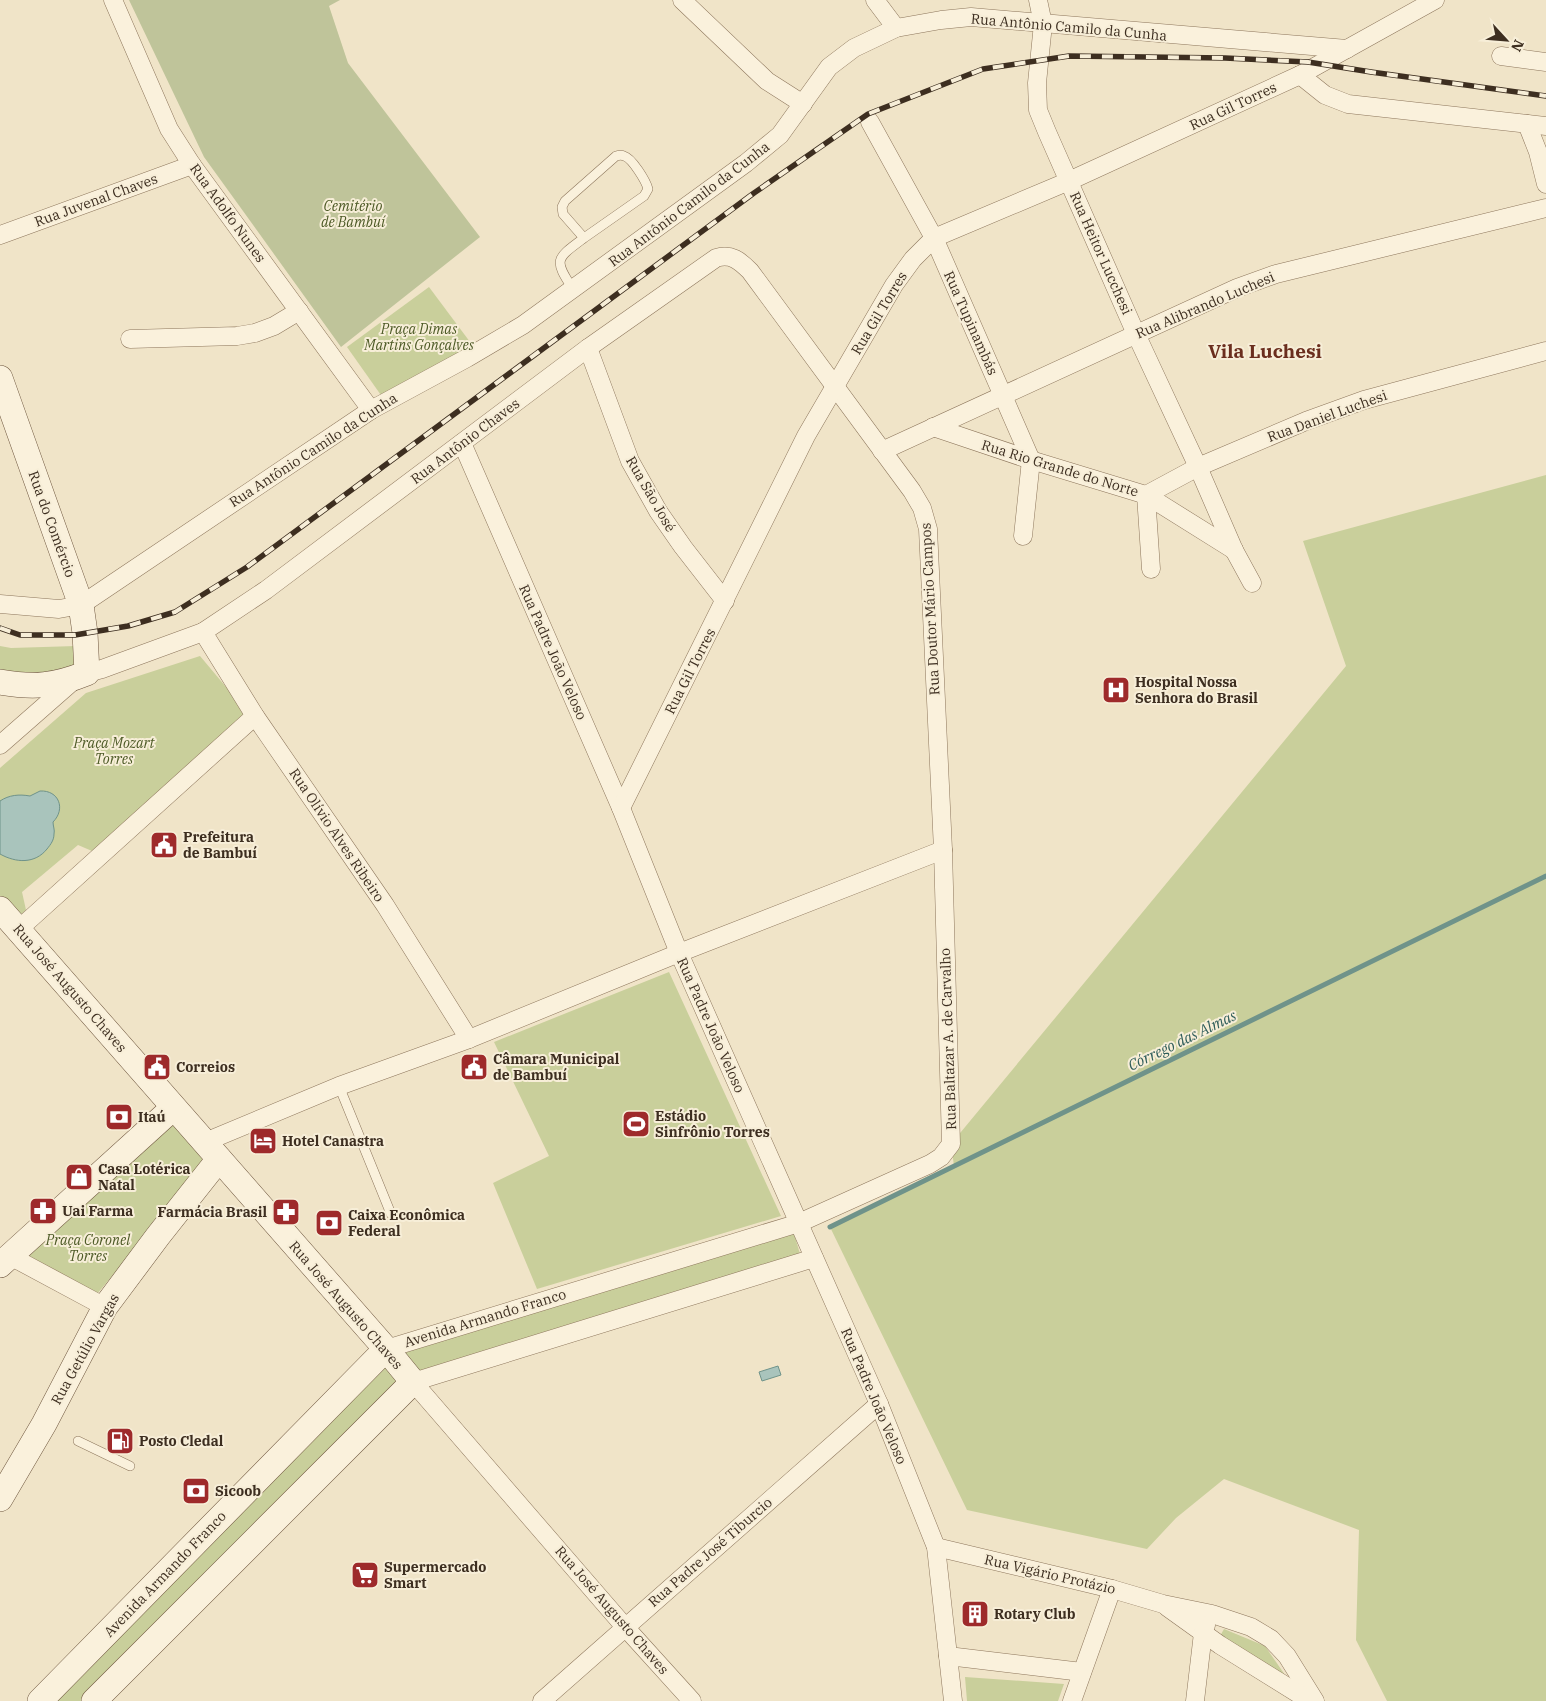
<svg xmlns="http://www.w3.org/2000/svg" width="1546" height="1701" font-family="'IBM Plex Serif',serif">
<rect width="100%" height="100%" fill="#f0e4c8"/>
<g fill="#c9cf9b">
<path d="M 429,287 L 473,346 L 383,398 L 347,347 Z"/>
<path d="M 1546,475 L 1546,1701 L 1387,1701 L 1356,1640 L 1359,1530 L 1224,1479 L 1176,1518 L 1147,1549 L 967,1510 L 830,1227 L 954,1166 L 951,1144 L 1346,666 L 1303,541 Z"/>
<path d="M 0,646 L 11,648 L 76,646 L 75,668 L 30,677 L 0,672 Z"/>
<path d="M 200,656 L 252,718 L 92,851 L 78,845 L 22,892 L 26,910 L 18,917 L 0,896 L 0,768 L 86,693 Z"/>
<path d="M 669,972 L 781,1216 L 537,1289 L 493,1183 L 549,1156 L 494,1042 Z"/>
<path d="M 173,1118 L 211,1158 L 97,1294 L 27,1257 Z"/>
<path d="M 793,1230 L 800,1254 L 411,1377 L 397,1352 Z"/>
<path d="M 386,1359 L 403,1381 L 89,1701 L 47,1701 Z"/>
<path d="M 1224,1629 L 1265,1646 L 1285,1675 L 1219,1638 Z"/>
<path d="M 965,1677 L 1064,1684 L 1058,1701 L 967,1701 Z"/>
</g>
<path fill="#bfc49a" d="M 129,0 L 340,0 L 329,6 L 348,63 L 480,237 L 341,347 L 204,157 Z"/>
<g fill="#a9c4bc" stroke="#6f938a">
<path d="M 40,791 C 59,790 66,809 53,822 C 53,826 55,830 54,834 C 54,840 51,844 47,849 C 35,864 16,863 0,854 L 0,801 C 9,795 19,794 30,796 Z"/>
<path d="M 778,1366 L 781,1375 L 762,1381 L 759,1372 Z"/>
</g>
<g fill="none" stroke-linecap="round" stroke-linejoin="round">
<path stroke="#6f938a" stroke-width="5" d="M 830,1227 L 1546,876"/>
<defs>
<g id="lane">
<path d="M 573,289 C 553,259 556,259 584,238 L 563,214 L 562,207 L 565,201 L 616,156 C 619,155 622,155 624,156 C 632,158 646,181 648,189 L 644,196 L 584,238"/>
<path d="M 339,1086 L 391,1214"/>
<path d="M 78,1441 L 130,1466"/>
</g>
<g id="street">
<path d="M 113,0 L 169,129 L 192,165 L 371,410"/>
<path d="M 682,0 L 767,81 L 803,104"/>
<path d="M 875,0 L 896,28"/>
<path d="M 1038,0 L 1043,24 L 1037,83 L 1038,110 L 1047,132 L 1136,334 L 1198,467 L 1234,550 L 1252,583"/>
<path d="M 1501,56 L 1546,62"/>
<path d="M 1300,75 L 1325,95 L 1348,104 L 1546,126"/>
<path d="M 870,122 L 934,238 L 1031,460 L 1023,536"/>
<path d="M 1527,124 L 1538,152 L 1546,184"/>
<path d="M 0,235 L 192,165"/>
<path d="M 130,339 L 237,336 L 255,333 L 274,326 L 299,311"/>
<path d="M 588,348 L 630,461 L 658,511 L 683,547 L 725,601"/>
<path d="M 933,427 L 1031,460 L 1146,495 L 1234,550"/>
<path d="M 462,443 L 621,808 L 679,953 L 879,1404 L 936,1547 L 953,1701"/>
<path d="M 882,451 L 1237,288 L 1276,274 L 1546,208"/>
<path d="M 1151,569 L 1146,495 L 1198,467 L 1306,421 L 1364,400 L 1546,351"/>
<path d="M 0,604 L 59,609 L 81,605 L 371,410 L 467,358 L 523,325 L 746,163 L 780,135 L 829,67 L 854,48 L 896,28 L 941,20 L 971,17 L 1347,49"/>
<path d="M 203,632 L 255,716 L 385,905 L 469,1039"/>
<path d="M 87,673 L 102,669 L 203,632 L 266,590 L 588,348 L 716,258 C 731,253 740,261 750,271 L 912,491 L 922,508 L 928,529 L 943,850 L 951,1144 L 941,1157 L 930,1164 L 799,1223 L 386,1349"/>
<path d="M 0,745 L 73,681"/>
<path d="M 621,808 L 806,436 L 894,285 L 913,259 L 934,238 L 1069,181 L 1300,75 L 1435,0"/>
<path d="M 19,929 L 255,716"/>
<path d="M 205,1142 L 339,1086 L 469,1039 L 679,953 L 943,850"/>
<path d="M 10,1256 L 105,1307"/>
<path d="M 936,1547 L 1112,1589 L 1163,1604 L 1212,1614 L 1251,1627 L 1271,1639 L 1287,1656 L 1315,1701"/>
<path d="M 1167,1607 L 1220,1645 L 1310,1701"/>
<path d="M 948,1656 L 1082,1672"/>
<path d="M 542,1701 L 879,1404"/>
<path d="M 692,1701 L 625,1627 L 413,1382 L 814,1258"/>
<path d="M 1072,1701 L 1112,1589"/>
<path d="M 1195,1701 L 1203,1633 L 1206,1625"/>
</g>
<g id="secondary">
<path d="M 0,378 L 81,605 L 85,633 L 87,673 C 55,686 34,688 0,682"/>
<path d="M 0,909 L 386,1349 L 413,1382 L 94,1701"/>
<path d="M 0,1265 L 173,1108"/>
<path d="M 0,1499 L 44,1424 L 105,1307 L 158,1236 L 219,1159"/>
<path d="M 40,1701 L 386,1349"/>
</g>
</defs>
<use href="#lane" stroke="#8d765c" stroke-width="10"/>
<use href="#street" stroke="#8d765c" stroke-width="19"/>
<use href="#secondary" stroke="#6f573f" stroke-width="26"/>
<use href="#lane" stroke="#faf1dc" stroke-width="9"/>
<use href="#street" stroke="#faf1dc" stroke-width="18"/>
<use href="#secondary" stroke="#faf1dc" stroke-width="25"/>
<defs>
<path id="rail" d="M 0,628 L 20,635 L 75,635 L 128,626 L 175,612 L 247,567 L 754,193 L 868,114 L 983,69 L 1069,56 L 1225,58 L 1308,62 L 1371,72 L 1546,96"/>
</defs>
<use href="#rail" stroke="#3d2e20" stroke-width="5.5"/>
<use href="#rail" stroke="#f7eed8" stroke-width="4" stroke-dasharray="11" stroke-linecap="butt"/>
</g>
<defs>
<symbol id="hospital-square" viewBox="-11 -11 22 22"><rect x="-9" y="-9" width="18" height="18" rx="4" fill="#9e2a2b" stroke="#f7eed8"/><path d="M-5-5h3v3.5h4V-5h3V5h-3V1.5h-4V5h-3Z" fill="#fff"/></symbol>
<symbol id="civic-square" viewBox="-11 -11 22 22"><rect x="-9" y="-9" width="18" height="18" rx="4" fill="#9e2a2b" stroke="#f7eed8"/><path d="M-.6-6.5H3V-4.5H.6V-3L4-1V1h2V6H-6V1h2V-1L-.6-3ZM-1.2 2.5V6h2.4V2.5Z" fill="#fff"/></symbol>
<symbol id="bank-square" viewBox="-11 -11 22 22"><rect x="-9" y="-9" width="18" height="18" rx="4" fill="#9e2a2b" stroke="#f7eed8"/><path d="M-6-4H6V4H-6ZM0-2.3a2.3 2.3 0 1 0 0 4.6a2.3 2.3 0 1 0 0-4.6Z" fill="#fff"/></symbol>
<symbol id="stadium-square" viewBox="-11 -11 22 22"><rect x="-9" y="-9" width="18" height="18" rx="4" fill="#9e2a2b" stroke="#f7eed8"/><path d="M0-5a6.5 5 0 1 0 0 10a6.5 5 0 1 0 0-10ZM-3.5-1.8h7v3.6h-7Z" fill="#fff"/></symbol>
<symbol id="hotel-square" viewBox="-11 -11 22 22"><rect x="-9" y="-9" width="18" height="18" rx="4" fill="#9e2a2b" stroke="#f7eed8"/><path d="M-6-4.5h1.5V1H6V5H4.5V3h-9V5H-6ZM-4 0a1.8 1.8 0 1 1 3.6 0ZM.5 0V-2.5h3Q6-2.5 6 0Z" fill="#fff"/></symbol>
<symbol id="shop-square" viewBox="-11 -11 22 22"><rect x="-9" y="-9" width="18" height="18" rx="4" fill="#9e2a2b" stroke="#f7eed8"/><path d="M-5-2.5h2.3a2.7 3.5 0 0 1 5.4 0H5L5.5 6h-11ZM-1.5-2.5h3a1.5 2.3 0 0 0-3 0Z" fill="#fff"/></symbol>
<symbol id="pharmacy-square" viewBox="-11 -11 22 22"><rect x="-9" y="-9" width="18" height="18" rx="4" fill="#9e2a2b" stroke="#f7eed8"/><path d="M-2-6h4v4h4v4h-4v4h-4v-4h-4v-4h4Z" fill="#fff"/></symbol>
<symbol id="fuel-square" viewBox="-11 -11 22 22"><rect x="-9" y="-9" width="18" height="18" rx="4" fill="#9e2a2b" stroke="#f7eed8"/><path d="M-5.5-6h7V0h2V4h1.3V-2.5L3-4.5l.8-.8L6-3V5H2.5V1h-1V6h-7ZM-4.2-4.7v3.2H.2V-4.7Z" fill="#fff"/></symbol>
<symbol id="supermarket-square" viewBox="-11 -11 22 22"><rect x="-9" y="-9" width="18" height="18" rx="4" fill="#9e2a2b" stroke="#f7eed8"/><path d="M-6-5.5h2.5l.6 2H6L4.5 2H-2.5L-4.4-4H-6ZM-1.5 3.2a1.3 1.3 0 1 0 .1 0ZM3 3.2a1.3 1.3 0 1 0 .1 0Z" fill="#fff"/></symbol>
<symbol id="building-square" viewBox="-11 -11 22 22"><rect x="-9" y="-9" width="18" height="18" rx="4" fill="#9e2a2b" stroke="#f7eed8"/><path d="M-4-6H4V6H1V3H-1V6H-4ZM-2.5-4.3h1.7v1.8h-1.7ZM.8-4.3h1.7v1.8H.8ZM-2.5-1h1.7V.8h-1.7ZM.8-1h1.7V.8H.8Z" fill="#fff"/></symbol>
</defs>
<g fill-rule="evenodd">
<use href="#hospital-square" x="1100" y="674" width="32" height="32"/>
<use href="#civic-square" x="148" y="829" width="32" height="32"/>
<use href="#civic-square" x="141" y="1051" width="32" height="32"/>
<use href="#civic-square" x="458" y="1051" width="32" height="32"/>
<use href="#bank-square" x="103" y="1101" width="32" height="32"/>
<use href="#stadium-square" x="620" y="1108" width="32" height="32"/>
<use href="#hotel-square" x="247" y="1125" width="32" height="32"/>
<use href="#shop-square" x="63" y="1161" width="32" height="32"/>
<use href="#pharmacy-square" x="27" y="1195" width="32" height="32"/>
<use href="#pharmacy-square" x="270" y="1196" width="32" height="32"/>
<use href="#bank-square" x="313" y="1207" width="32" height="32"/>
<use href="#fuel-square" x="104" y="1425" width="32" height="32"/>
<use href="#bank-square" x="180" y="1475" width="32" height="32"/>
<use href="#supermarket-square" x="349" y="1559" width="32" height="32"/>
<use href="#building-square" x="959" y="1598" width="32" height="32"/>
</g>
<g text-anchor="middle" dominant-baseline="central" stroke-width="4" stroke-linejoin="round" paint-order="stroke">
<g font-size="14" fill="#3d2e20" stroke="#f7eed8">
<text transform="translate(1069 27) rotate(5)">Rua Antônio Camilo da Cunha</text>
<text transform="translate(1233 106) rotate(-25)">Rua Gil Torres</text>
<text transform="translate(96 200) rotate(-20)">Rua Juvenal Chaves</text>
<text transform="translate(689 204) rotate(-37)">Rua Antônio Camilo da Cunha</text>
<text transform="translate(228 213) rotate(54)">Rua Adolfo Nunes</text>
<text transform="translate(1101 253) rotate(66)">Rua Heitor Lucchesi</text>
<text transform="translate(1205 305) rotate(-23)">Rua Alibrando Luchesi</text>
<text transform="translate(879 313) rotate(-59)">Rua Gil Torres</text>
<text transform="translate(971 323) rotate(66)">Rua Tupinambás</text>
<text transform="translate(1327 416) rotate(-20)">Rua Daniel Luchesi</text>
<text transform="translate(465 441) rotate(-37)">Rua Antônio Chaves</text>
<text transform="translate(313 450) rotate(-33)">Rua Antônio Camilo da Cunha</text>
<text transform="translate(1060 468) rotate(17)">Rua Rio Grande do Norte</text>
<text transform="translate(651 494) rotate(60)">Rua São José</text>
<text transform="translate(52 524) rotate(70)">Rua do Comércio</text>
<text transform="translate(930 609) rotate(-93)">Rua Doutor Mário Campos</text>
<text transform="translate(553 652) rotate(66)">Rua Padre João Veloso</text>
<text transform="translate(690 671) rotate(-63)">Rua Gil Torres</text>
<text transform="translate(337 835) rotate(56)">Rua Olívio Alves Ribeiro</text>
<text transform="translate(70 988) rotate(49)">Rua José Augusto Chaves</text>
<text transform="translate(711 1025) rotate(66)">Rua Padre João Veloso</text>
<text transform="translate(948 1039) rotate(-92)">Rua Baltazar A. de Carvalho</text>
<text transform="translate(346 1305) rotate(49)">Rua José Augusto Chaves</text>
<text transform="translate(485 1318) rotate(-17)">Avenida Armando Franco</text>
<text transform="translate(85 1349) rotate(-61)">Rua Getúlio Vargas</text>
<text transform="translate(874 1396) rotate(67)">Rua Padre João Veloso</text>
<text transform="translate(710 1552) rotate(-41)">Rua Padre José Tiburcio</text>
<text transform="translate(165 1574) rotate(-46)">Avenida Armando Franco</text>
<text transform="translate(1050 1574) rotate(13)">Rua Vigário Protázio</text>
<text transform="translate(612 1610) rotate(49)">Rua José Augusto Chaves</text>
</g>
<g font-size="14" font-style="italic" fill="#4d5a26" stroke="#f7eed8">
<text x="353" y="206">Cemitério<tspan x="353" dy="16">de Bambuí</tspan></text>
<text x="419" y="329">Praça Dimas<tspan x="419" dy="16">Martins Gonçalves</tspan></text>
<text x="114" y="743">Praça Mozart<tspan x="114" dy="16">Torres</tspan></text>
<text x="88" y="1240">Praça Coronel<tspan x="88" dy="16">Torres</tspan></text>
</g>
<g font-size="14" font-weight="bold" fill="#3d2e20" stroke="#f7eed8" text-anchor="start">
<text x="1135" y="682">Hospital Nossa<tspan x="1135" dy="16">Senhora do Brasil</tspan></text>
<text x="183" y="837">Prefeitura<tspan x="183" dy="16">de Bambuí</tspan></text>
<text x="493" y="1059">Câmara Municipal<tspan x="493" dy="16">de Bambuí</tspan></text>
<text x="176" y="1067">Correios</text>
<text x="655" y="1116">Estádio<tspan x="655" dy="16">Sinfrônio Torres</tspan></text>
<text x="138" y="1117">Itaú</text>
<text x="282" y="1141">Hotel Canastra</text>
<text x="98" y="1169">Casa Lotérica<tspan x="98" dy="16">Natal</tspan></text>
<text x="62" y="1211">Uai Farma</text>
<text x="267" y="1212" text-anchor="end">Farmácia Brasil</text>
<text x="348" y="1215">Caixa Econômica<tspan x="348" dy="16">Federal</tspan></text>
<text x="139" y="1441">Posto Cledal</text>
<text x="215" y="1491">Sicoob</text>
<text x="384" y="1567">Supermercado<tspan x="384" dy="16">Smart</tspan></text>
<text x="994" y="1614">Rotary Club</text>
</g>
<g font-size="15" font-style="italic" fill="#2f5d5a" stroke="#f7eed8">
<text transform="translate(1182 1040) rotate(-26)">Córrego das Almas</text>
</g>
<g font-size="19" font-weight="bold" fill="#6b2e1e" stroke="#f7eed8">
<text x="1265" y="351">Vila Luchesi</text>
</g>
</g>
<g transform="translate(1506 40) rotate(116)" stroke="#f7eed8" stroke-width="4" paint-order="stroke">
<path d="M0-4L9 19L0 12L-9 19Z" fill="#3d2e20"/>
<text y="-8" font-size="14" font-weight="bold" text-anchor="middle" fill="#3d2e20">N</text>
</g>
</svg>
